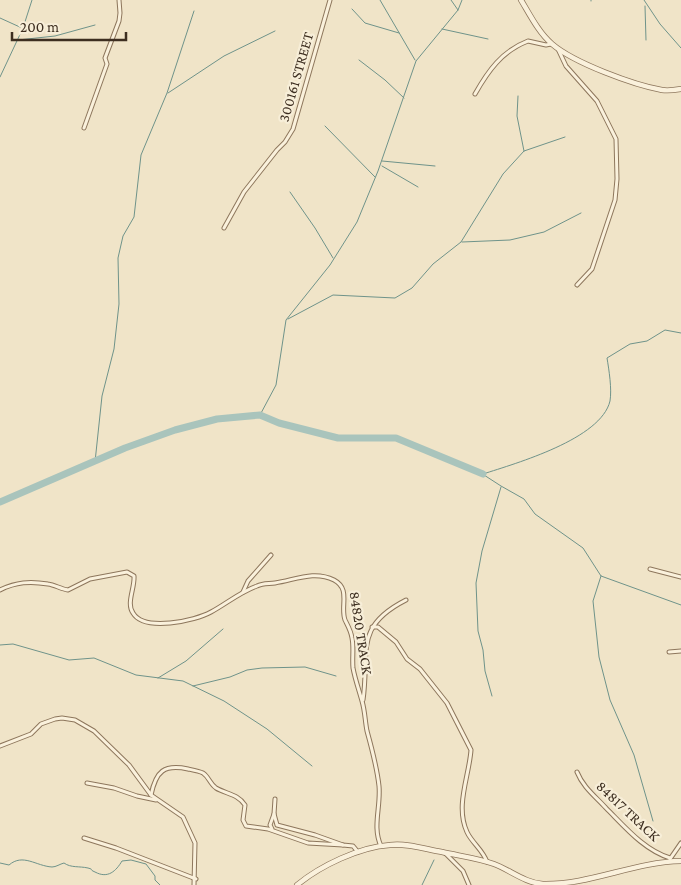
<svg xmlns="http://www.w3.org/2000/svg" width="681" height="885" font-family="'Crimson Pro',serif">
<rect width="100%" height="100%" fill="#f0e4c8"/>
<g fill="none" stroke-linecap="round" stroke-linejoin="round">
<g stroke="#6f938a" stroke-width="1">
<path d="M 380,0 L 415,60"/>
<path d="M 451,0 L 458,10"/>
<path d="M 644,0 L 660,24 L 681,48"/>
<path d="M 591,1 L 591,0"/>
<path d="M 645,6 L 646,40"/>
<path d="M 352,9 L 365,23 L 399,33"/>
<path d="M 0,18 L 22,28"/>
<path d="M 442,29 L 488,39"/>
<path d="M 18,40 L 55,36 L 95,25"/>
<path d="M 359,60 L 385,80 L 404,98"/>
<path d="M 0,77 L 23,28 L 32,0"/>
<path d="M 168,93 L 224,56 L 275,31"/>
<path d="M 518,96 L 517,116 L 524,151"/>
<path d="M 325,126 L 375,177"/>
<path d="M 382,161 L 435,166"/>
<path d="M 382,166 L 418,187"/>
<path d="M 290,192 L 315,228 L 333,258"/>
<path d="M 462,242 L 510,240 L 544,232 L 581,213"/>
<path d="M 288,319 L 333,295 L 395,298 L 412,288 L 433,264 L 461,242 L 503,174 L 524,151 L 565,137"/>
<path d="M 260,415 L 276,385 L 286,320 L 330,265 L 357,222 L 378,171 L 416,61 L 458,10 L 462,0"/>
<path d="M 95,462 L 102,396 L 114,349 L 119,304 L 118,258 L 123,236 L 134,217 L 141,155 L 167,93 L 194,11"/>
<path d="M 483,474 C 517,463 601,439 610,401 C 612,389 609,370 607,358 L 630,344 L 647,341 L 665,330 L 681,333"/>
<path d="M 484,475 L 501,486 L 524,499 L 535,514 L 583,548 L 601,576 L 681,605"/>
<path d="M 601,576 L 593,601 L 599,657 L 610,700 L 634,755 L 653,821"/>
<path d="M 0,645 L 13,644 L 69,660 L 94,658 L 136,675 L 183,681 L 224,701 L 267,729 L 312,766"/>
<path d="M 158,678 L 186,661 L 223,629"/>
<path d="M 193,686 L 230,677 L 247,670 L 262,668 L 305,667 L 336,676"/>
<path d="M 492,696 L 485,671 L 483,650 L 478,631 L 476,583 L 482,551 L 501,487"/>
<path d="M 0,863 L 9,865 C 23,853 36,866 52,867 C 56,867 60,864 64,863 C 71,868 79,866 88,868 C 95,870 88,869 95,872 C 108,879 116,871 122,861 L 131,860 L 146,864 L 155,876 L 155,880 L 160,885"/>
<path d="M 422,885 L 434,860"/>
</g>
<path stroke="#a9c4bc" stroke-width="7" d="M 0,502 L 125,448 L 175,430 L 217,419 L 260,415 L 279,423 L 338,438 L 396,438 L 483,474"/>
<defs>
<g id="minor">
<path d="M 558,49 L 566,66 L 597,101 L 616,139 L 617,179 L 615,200 L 592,269 L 577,285"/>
<path d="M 475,94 C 488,71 502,51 528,41 L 546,45 L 551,44"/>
<path d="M 84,128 L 107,64 L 105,58 L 119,21 L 120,13 L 119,0"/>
<path d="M 224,228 L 244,192 L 277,150 L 285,142 L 293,129 L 330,0"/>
<path d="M 650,569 L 681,577"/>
<path d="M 0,590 C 16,582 30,581 48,584 C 55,585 61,589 68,590 L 90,579 L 127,572 L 134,576 C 135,588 126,603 133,613 C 144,632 195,621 211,612 C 226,604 240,592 257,586 C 263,583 269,584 275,583 C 295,580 314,570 334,580 C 351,589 340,606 345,620 C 348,626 351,631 352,638 C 354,648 352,658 353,668 C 355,679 359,690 362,701 C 365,711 365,721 367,731 C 372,749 377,768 379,786 C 381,807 372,827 381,846"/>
<path d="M 243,592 L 248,581 L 271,555"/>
<path d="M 372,627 L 378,627 L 396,642 L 407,659 L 420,669 L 447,703 L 471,750 C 469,777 455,806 467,832 C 472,843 483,850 487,862"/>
<path d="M 669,652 L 681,651"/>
<path d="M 363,700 C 370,652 353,627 406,600"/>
<path d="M 0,746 L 31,734 L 41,724 L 55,719 L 62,718 L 75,720 L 94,731 L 129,765 L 151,795 L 183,817 L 195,843 L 194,885"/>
<path d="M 577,772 C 583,787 595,796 606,808 C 625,827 644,850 670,858"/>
<path d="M 87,783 L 114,788 L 137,796 L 156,800"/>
<path d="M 151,795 C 156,771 164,764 188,769 C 193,770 199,771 203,773 C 209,777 210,784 216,788 C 226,794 238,794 245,805 L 243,820 L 246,826 L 268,829 L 308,843 L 343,845"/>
<path d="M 275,799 L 274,814 L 277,825 L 315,835 L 343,845 L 353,846 L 358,852"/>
<path d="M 272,829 L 270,825 L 274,814"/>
<path d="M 84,838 L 116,848 L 196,879"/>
<path d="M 445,853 L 463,871 L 469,885"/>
<path d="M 670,859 L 681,843"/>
</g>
<g id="tertiary">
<path d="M 521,0 C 530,15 539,33 552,44 C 574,63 634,85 662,90 C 668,91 675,90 681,89"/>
<path d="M 297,885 C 320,866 359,847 390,845 C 407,843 425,849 442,852 C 460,856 477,858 494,864 C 510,870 525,883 543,884 C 590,885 634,862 681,861"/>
</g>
</defs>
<use href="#minor" stroke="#8d765c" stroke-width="5"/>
<use href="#tertiary" stroke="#8d765c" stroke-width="6"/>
<use href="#minor" stroke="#faf1dc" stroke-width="3"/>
<use href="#tertiary" stroke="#faf1dc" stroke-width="4.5"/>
</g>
<g text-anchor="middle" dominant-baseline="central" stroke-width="4.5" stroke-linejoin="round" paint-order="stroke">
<g font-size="15" fill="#3d2e20" stroke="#f7eed8">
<text transform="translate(296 77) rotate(-74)">300161 STREET</text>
<text transform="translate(361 633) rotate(81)">84820 TRACK</text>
<text transform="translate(628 811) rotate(43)">84817 TRACK</text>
</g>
</g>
<path d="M12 32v8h114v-8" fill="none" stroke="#3d2e20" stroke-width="2.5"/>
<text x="20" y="32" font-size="15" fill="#3d2e20" stroke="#f7eed8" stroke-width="4" paint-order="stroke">200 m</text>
</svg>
